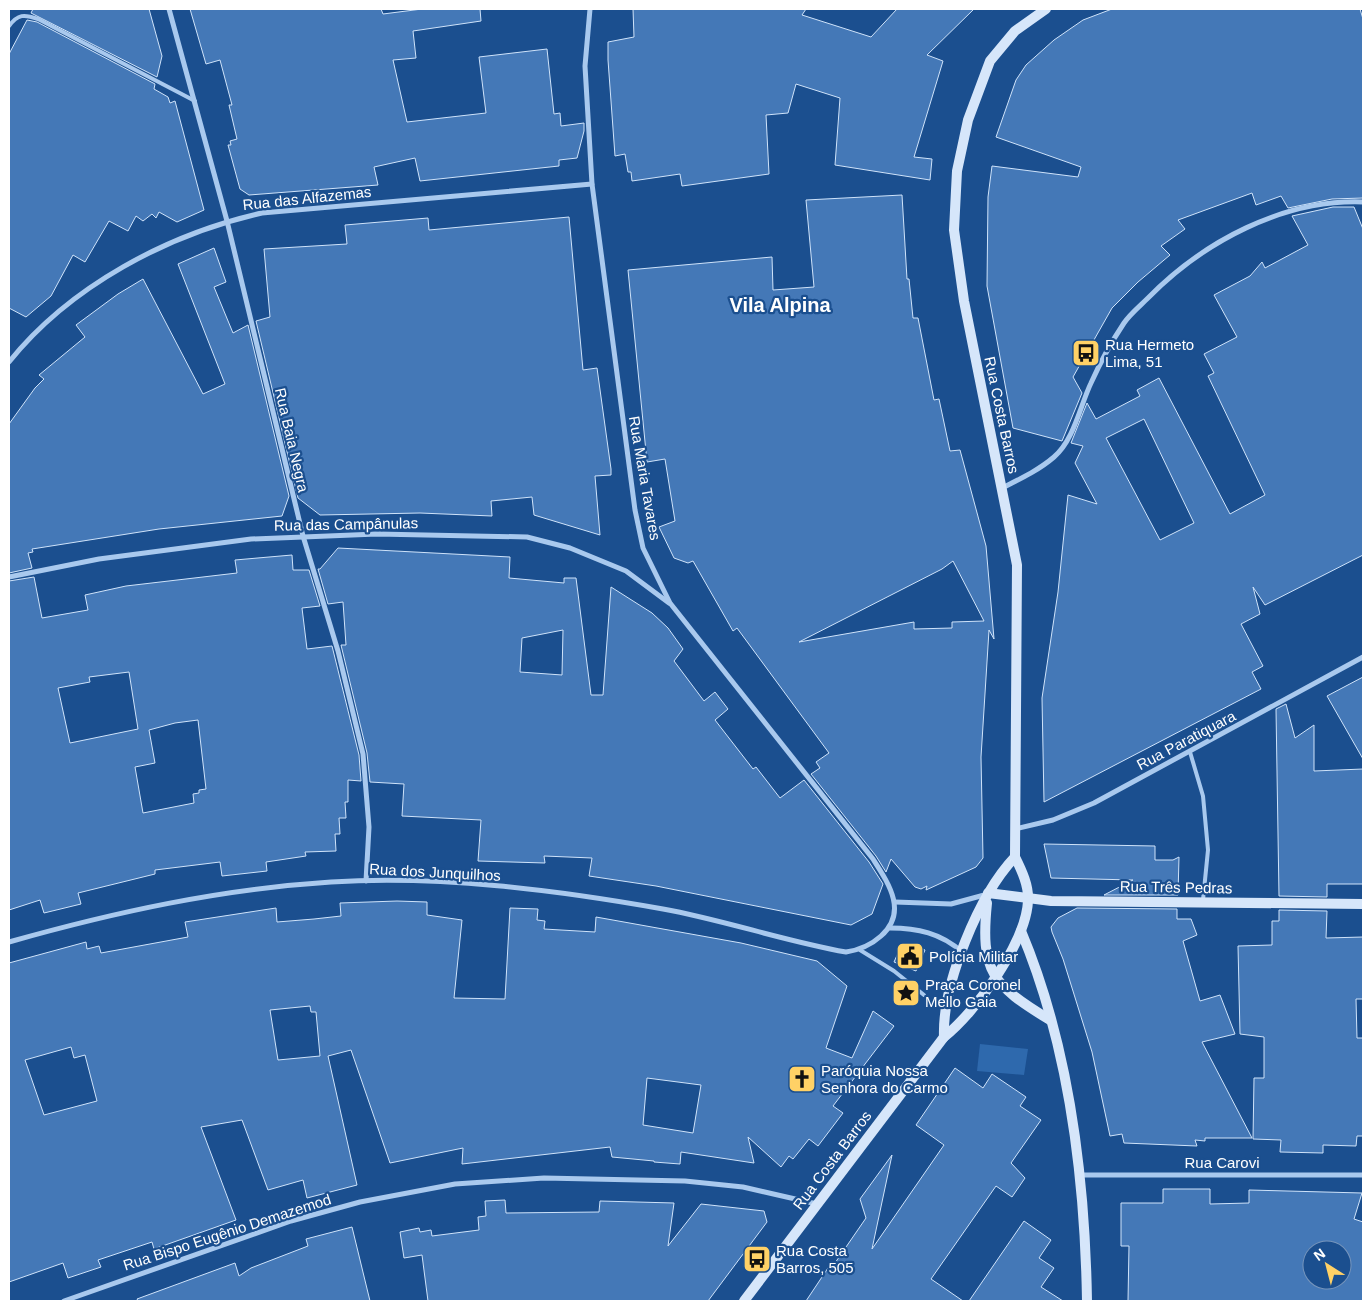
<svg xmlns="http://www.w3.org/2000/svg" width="1372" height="1310" font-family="Helvetica,sans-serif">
<rect width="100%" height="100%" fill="#1b4f8f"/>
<path fill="#2e69ad" d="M 980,1044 L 1028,1049 L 1024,1075 L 977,1071 Z"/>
<g fill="#4478b7" stroke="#cfe3fa" fill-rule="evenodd">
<path d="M 33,9 L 149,9 L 162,56 L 157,77 L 31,13 Z"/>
<path d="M 190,9 L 381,9 L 383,14 L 422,9 L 480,9 L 481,21 L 413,31 L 416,58 L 393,60 L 407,122 L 486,113 L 479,57 L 547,49 L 554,114 L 560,113 L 561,126 L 584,123 L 584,131 L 577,158 L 559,160 L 559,166 L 420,181 L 415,158 L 374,167 L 378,185 L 249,195 L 240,189 L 228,145 L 231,145 L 230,141 L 237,139 L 229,105 L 232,105 L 220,60 L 206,64 Z"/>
<path d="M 633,9 L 806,9 L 802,15 L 871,37 L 897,9 L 974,9 L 927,55 L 943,61 L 914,157 L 932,159 L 930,180 L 835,165 L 840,98 L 796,84 L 788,113 L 766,115 L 769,174 L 682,186 L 680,174 L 632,181 L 631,172 L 628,172 L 625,154 L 615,156 L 608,60 L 608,42 L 634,37 Z"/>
<path d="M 1112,9 L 1360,9 L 1363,19 L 1363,198 L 1332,199 L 1288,208 L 1281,196 L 1256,205 L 1252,193 L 1178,220 L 1185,229 L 1161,246 L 1170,255 L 1138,282 L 1112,308 L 1073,377 L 1082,393 L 1062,441 L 1013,428 L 987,286 L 988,197 L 992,166 L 1078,177 L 1081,167 L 996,137 L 1016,80 L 1026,65 L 1054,40 L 1083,20 Z"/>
<path d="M 27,20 L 37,22 L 155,84 L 154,89 L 168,97 L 170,103 L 175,101 L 204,210 L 177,222 L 159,212 L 156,218 L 152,214 L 143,221 L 136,216 L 128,231 L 109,221 L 85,262 L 73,255 L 51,296 L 26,317 L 9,308 L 9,54 Z"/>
<path d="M 902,195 L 907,279 L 909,279 L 913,318 L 918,318 L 934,400 L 939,399 L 950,451 L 960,450 L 986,546 L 994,639 L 989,630 L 981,757 L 983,858 L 976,867 L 926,890 L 927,886 L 921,889 L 915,887 L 891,859 L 886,872 L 876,856 L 811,774 L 820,768 L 816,762 L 829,753 L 737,628 L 733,631 L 693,561 L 688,563 L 674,558 L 659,527 L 675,521 L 665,459 L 647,462 L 628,270 L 772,257 L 773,290 L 814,287 L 806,200 ZM 953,561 L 984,621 L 952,622 L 952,628 L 914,629 L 914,622 L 799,642 L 942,569 Z"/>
<path d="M 1333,207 L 1354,207 L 1363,229 L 1363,555 L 1265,605 L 1253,587 L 1260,614 L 1241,624 L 1263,666 L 1252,672 L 1261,689 L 1044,802 L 1042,698 L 1058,592 L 1068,495 L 1097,504 L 1075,463 L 1083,446 L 1071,443 L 1087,403 L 1096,419 L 1140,396 L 1137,390 L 1159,378 L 1230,514 L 1265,495 L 1208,376 L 1214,373 L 1204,354 L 1237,337 L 1214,295 L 1250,276 L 1262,262 L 1265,268 L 1308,245 L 1292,216 ZM 1144,419 L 1194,523 L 1160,540 L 1106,438 Z"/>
<path d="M 569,217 L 583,370 L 597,368 L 611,469 L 611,475 L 595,476 L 600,535 L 534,515 L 532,497 L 491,501 L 492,516 L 420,513 L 320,515 L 298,498 L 256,321 L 270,317 L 264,249 L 347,244 L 345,225 L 428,218 L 429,230 Z"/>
<path d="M 214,248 L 226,282 L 214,287 L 233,333 L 248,325 L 289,496 L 282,516 L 159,529 L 32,549 L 33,552 L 28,553 L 32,568 L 9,573 L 9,424 L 35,388 L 44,379 L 39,375 L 85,337 L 76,325 L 118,294 L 143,279 L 203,394 L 225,384 L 178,264 Z"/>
<path d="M 338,548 L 510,557 L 509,578 L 564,583 L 564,578 L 576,578 L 591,695 L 603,695 L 611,587 L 652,613 L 668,628 L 683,649 L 674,661 L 704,701 L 715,692 L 728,709 L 715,720 L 753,769 L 756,767 L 780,798 L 804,780 L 869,862 L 883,884 L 872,914 L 851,925 L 656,886 L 589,876 L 592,858 L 544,856 L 545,863 L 478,861 L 481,820 L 402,816 L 404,784 L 370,782 L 367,753 L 341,645 L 346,645 L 343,602 L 328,604 L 318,569 L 320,569 ZM 563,630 L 562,675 L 520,672 L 522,638 Z"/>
<path d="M 292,555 L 293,570 L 309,570 L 320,606 L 302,608 L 307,649 L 332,646 L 359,755 L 361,781 L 348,780 L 348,802 L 345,802 L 346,818 L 339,818 L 340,834 L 335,834 L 336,851 L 305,852 L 306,856 L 266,862 L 267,871 L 222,876 L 220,862 L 155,870 L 155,874 L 78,893 L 81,904 L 44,913 L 40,900 L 9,910 L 9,581 L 34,577 L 42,618 L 88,610 L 85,595 L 126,586 L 237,573 L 235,560 ZM 129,672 L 138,729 L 70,743 L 58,688 L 90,682 L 89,677 ZM 198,720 L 206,789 L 199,790 L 199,793 L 193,794 L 194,803 L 143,813 L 135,767 L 155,763 L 149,730 L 175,723 Z"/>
<path d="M 1363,677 L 1363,759 L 1327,696 Z"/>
<path d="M 1286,704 L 1295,738 L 1314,725 L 1314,771 L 1363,769 L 1363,884 L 1327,884 L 1327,897 L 1279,896 L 1276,709 Z"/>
<path d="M 1044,844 L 1155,846 L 1155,860 L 1173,860 L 1179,857 L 1178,895 L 1104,895 L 1133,880 L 1051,878 Z"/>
<path d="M 397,901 L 427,902 L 427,915 L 462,920 L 454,998 L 505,999 L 510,908 L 538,909 L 537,920 L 545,921 L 544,929 L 595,932 L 596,917 L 741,943 L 817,961 L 847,986 L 826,1048 L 852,1058 L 873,1011 L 894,1026 L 833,1106 L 843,1113 L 818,1146 L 809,1139 L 793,1159 L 789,1156 L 781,1167 L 748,1137 L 754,1163 L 681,1152 L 680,1164 L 654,1162 L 654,1161 L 612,1157 L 610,1147 L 462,1164 L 463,1148 L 390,1163 L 351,1050 L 328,1056 L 357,1185 L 307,1198 L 303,1180 L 268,1190 L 242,1120 L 201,1127 L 236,1220 L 154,1249 L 152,1242 L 98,1260 L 101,1267 L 68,1278 L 63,1263 L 9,1282 L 9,963 L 86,942 L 87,949 L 99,946 L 101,953 L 188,937 L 185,922 L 276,908 L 277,922 L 314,919 L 341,916 L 340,903 ZM 310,1006 L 311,1012 L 316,1012 L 320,1056 L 278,1060 L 270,1010 ZM 71,1047 L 74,1058 L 85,1055 L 97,1101 L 44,1115 L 25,1060 ZM 647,1078 L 701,1085 L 693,1133 L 643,1125 Z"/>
<path d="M 1077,908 L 1177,909 L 1177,919 L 1191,919 L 1197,935 L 1183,941 L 1200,1001 L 1220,995 L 1235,1034 L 1202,1042 L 1252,1138 L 1205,1138 L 1205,1141 L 1195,1140 L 1197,1146 L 1124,1143 L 1122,1134 L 1110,1136 L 1092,1052 L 1063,959 L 1052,932 L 1051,927 L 1058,918 Z"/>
<path d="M 1279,910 L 1327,911 L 1326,938 L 1363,937 L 1363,999 L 1356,999 L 1357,1038 L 1363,1038 L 1363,1136 L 1357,1136 L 1356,1146 L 1323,1145 L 1323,1153 L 1280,1152 L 1281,1140 L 1253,1139 L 1254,1078 L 1264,1078 L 1264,1037 L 1240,1034 L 1238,946 L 1272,945 L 1272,921 L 1279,921 Z"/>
<path d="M 902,944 L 910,944 L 925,950 L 916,971 L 894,962 Z"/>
<path d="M 955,1068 L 983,1088 L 992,1074 L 1026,1097 L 1020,1106 L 1041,1120 L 1011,1163 L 1025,1178 L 1012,1197 L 996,1186 L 931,1279 L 963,1301 L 806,1301 L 832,1262 L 835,1263 L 866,1218 L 860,1199 L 892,1155 L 872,1249 L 944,1145 L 916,1125 Z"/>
<path d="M 1163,1189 L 1210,1189 L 1210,1204 L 1249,1203 L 1249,1190 L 1362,1193 L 1354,1219 L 1363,1222 L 1363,1301 L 1128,1301 L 1129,1246 L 1121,1246 L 1121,1203 L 1163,1203 ZM 1312,1250 L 1342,1250 L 1342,1280 L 1312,1280 Z"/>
<path d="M 505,1200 L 506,1213 L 599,1212 L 600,1201 L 674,1203 L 668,1246 L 701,1204 L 764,1211 L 767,1222 L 708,1301 L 428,1301 L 422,1255 L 404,1258 L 400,1232 L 419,1228 L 420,1232 L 431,1230 L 432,1236 L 479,1230 L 478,1217 L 486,1216 L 485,1201 Z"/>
<path d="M 1024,1221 L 1051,1240 L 1039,1258 L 1054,1268 L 1041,1287 L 1063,1301 L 969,1301 Z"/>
<path d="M 352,1227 L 370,1301 L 138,1301 L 137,1299 L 235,1263 L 239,1276 L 251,1268 L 308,1246 L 306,1239 Z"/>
</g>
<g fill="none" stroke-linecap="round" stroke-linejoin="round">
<g stroke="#a9c9ee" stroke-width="4">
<path d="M 9,26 C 18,14 24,14 38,19 L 195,101"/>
<path d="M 1190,752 L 1203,796 L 1208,850 L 1203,900"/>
<path d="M 860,950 L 894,971 L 924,995"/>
</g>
<g stroke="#a9c9ee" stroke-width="5">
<path d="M 169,9 L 227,221 L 303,536 L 338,651 L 363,754 L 369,827 L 366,881"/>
<path d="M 9,362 C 70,286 168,234 262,213 L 592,184"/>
<path d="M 1002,488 C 1020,479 1039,470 1054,457 C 1074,440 1080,406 1091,383 C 1100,363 1112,341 1124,323 C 1130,314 1140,306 1148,298 C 1203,242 1283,199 1363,202"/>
<path d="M 9,577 L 99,559 L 251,539 L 377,534 L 527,537 L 570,548 L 626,571 L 669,603"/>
<path d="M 1015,829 L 1053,820 L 1094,803 L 1363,657"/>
<path d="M 895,902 L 951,904 L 988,894"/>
<path d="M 890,928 C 917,928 941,933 962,952"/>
<path d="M 9,942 C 115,912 221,889 331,882 C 439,875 556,890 663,909 C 724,920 784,941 846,952 C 859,950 870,946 881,936 C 908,912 889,884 873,859 L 670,603 L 643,548 L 635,510 L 592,184 L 585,66 L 590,9"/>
<path d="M 1081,1175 L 1363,1175"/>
<path d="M 64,1301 L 291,1221 L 360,1202 L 455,1184 L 544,1178 L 685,1181 L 743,1187 L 817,1204"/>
</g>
<g stroke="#d6e6fa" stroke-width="10">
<path d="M 988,893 L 1051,901 L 1363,904"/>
<path d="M 987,903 C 980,971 992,985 1050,1020"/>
<path d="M 1021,931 C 1069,1045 1085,1178 1087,1301"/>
<path d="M 944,1037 C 942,984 979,895 1015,857"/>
<path d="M 744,1301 L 944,1037 C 976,1012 1026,942 1028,901 C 1029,886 1022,871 1015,857 L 1017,565 L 964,301 L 954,230 L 957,171 L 968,120 L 990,61 L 1015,31 L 1046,9"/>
</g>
</g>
<defs>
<symbol id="bus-square" viewBox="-11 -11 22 22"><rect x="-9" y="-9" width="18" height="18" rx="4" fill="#ffd166" stroke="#1b4f8f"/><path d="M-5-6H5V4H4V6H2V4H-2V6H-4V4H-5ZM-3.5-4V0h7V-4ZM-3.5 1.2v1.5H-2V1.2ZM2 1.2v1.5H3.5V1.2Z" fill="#111"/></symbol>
<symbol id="civic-square" viewBox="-11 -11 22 22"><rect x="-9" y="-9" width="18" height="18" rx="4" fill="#ffd166" stroke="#1b4f8f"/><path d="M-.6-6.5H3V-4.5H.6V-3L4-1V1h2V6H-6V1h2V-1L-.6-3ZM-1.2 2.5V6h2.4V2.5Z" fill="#111"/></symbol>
<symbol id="sight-square" viewBox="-11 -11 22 22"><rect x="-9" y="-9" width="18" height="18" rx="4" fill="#ffd166" stroke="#1b4f8f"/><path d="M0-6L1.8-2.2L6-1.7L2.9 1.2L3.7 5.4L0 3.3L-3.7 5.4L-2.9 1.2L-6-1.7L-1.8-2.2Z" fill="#111"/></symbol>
<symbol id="church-square" viewBox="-11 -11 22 22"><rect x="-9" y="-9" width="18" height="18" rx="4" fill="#ffd166" stroke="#1b4f8f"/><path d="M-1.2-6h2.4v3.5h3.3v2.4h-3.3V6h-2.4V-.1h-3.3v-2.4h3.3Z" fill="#111"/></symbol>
</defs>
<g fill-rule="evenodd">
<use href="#bus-square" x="1070" y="337" width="32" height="32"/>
<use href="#civic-square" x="894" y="940" width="32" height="32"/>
<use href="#sight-square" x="890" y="977" width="32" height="32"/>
<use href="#church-square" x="786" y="1063" width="32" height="32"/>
<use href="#bus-square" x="741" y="1243" width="32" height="32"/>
</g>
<g text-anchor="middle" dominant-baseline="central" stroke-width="4.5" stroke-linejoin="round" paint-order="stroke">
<g font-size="15" fill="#fff" stroke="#1b4f8f">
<text transform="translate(307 198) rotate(-6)">Rua das Alfazemas</text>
<text transform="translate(1002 415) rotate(78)">Rua Costa Barros</text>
<text transform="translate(292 440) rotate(77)">Rua Baia Negra</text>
<text transform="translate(645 478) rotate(80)">Rua Maria Tavares</text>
<text transform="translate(346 524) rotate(-1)">Rua das Campânulas</text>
<text transform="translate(1186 740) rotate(-28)">Rua Paratiquara</text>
<text transform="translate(435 872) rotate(3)">Rua dos Junquilhos</text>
<text transform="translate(1176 887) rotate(1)">Rua Três Pedras</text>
<text transform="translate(832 1160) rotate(-53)">Rua Costa Barros</text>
<text x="1222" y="1162">Rua Carovi</text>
<text transform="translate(227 1232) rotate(-18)">Rua Bispo Eugênio Demazemod</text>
</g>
<g font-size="15" fill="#fff" stroke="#1b4f8f" text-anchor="start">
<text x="1105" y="344">Rua Hermeto<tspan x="1105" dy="17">Lima, 51</tspan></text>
<text x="929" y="956">Polícia Militar</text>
<text x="925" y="984">Praça Coronel<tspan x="925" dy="17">Mello Gaia</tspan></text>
<text x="821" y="1070">Paróquia Nossa<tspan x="821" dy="17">Senhora do Carmo</tspan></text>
<text x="776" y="1250">Rua Costa<tspan x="776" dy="17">Barros, 505</tspan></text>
</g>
<g font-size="20" font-weight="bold" fill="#fff" stroke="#1b4f8f">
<text x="780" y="305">Vila Alpina</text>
</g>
</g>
<rect width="1372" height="1310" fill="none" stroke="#ffffff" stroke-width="20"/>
<g transform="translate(1327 1265) rotate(324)"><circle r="24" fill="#1b4f8f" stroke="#7695bc"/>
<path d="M0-4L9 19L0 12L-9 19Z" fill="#ffd166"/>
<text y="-8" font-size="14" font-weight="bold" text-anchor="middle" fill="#ffffff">N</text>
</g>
</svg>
